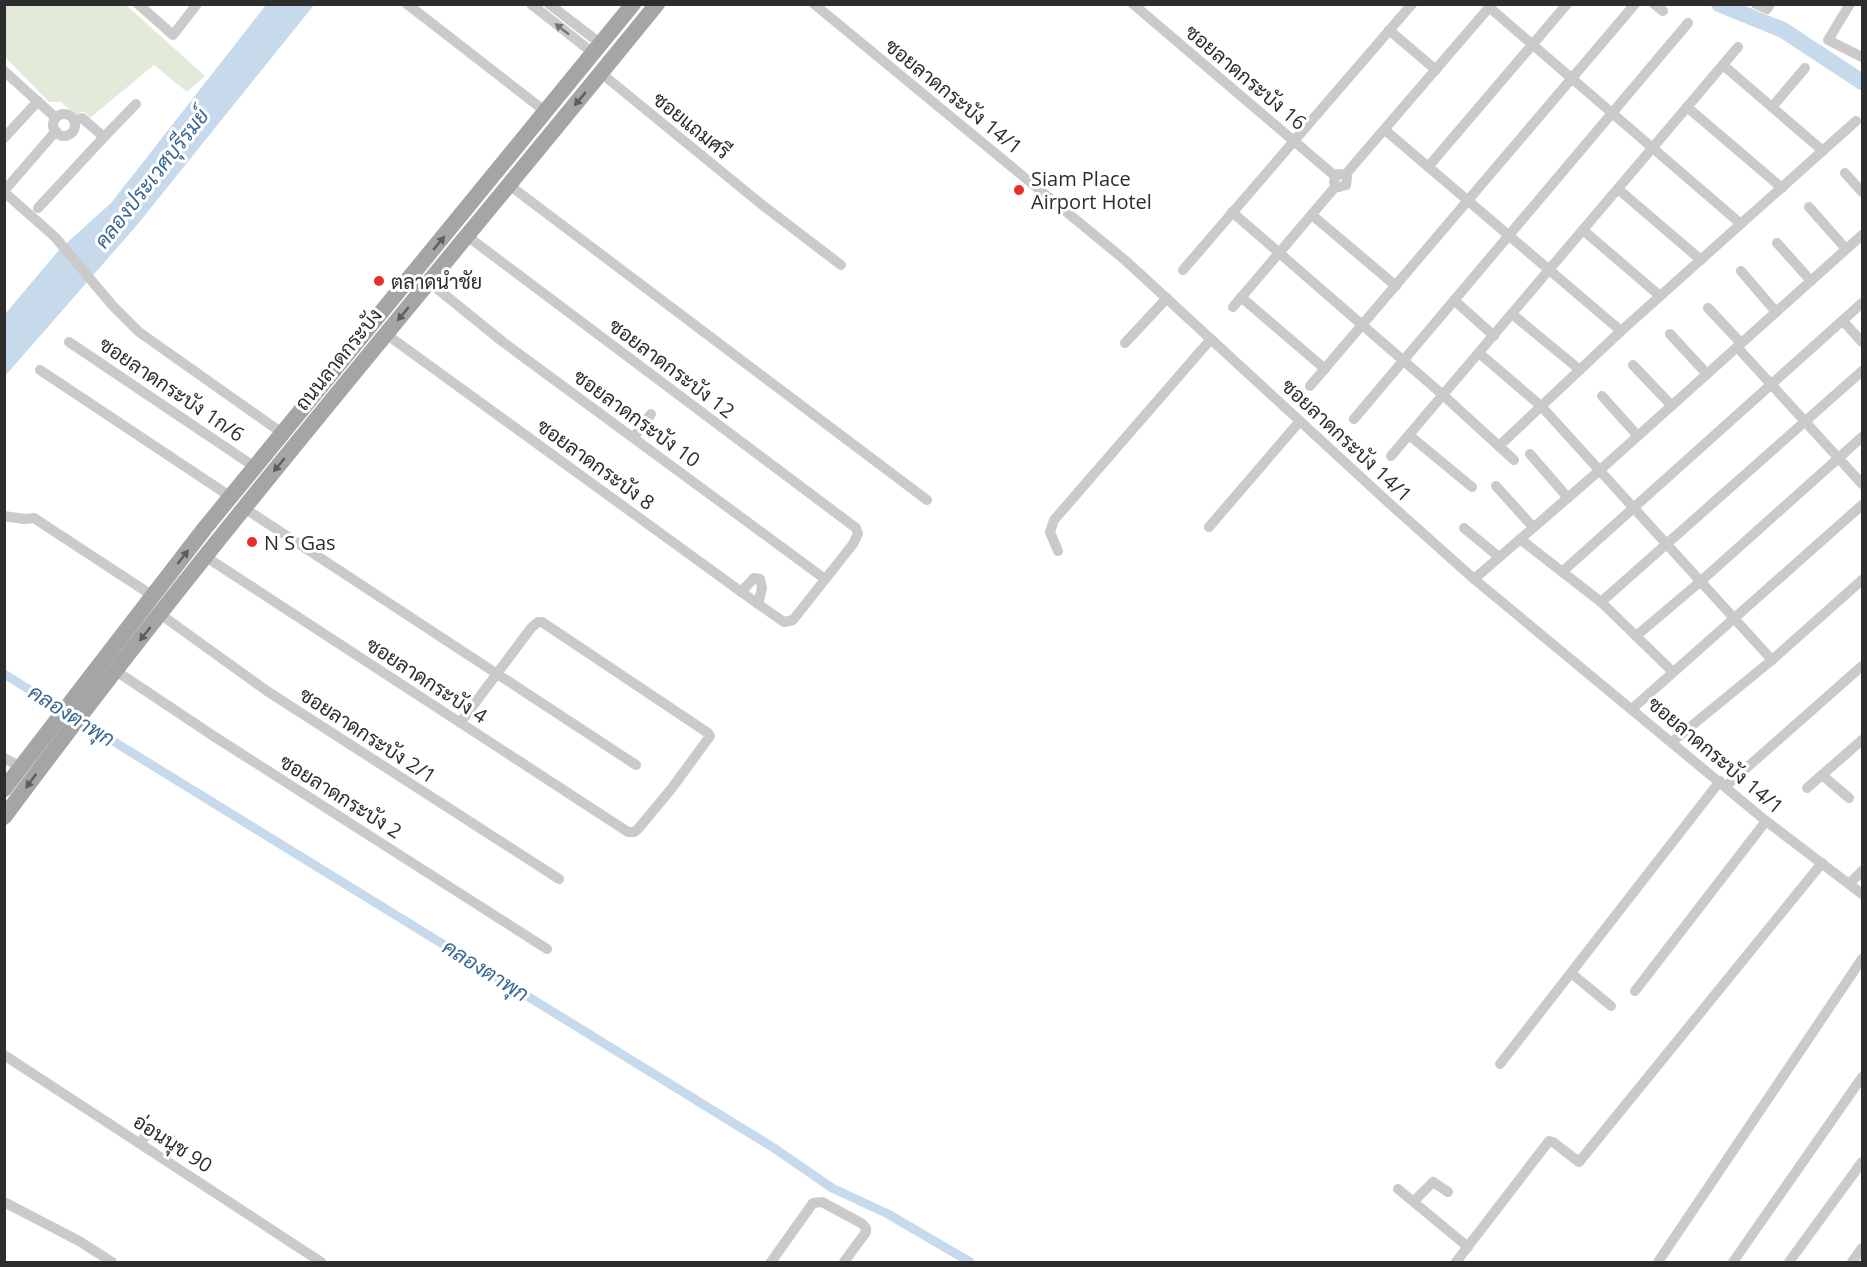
<svg xmlns="http://www.w3.org/2000/svg" width="1867" height="1267" font-family="'Open Sans',Sarabun,sans-serif">
<rect width="100%" height="100%" fill="#fff"/>
<path fill="#e2ebda" d="M 4,5 L 126,5 L 205,76 L 187,92 L 154,65 L 90,118 L 83,111 L 76,115 L 61,102 L 49,102 L 5,57 Z"/>
<path fill="#c6daec" d="M 266,5 L 314,5 L 137,225 L 5,376 L 5,314 L 59,250 L 111,203 Z"/>
<g fill="none" stroke-linecap="round" stroke-linejoin="round">
<path stroke="#c6daec" stroke-width="9" d="M 4,674 L 774,1148 L 832,1188 L 888,1214 L 970,1262"/>
<path stroke="#c6daec" stroke-width="16" d="M 1719,4 L 1783,30 L 1862,82"/>
<g stroke="#cacaca" stroke-width="10">
<path d="M 138,4 L 173,35 L 197,4"/>
<path d="M 407,4 L 546,112"/>
<path d="M 531,4 L 593,53"/>
<path d="M 549,4 L 601,44"/>
<path d="M 814,4 L 1126,261 L 1389,503 L 1474,579 L 1766,821 L 1862,894"/>
<path d="M 1133,4 L 1335,176"/>
<path d="M 1654,4 L 1663,11"/>
<path d="M 1756,4 L 1767,9 L 1770,4"/>
<path d="M 1850,4 L 1828,40 L 1862,57"/>
<path d="M 1490,8 L 1741,224"/>
<path d="M 1389,30 L 1436,70"/>
<path d="M 1723,65 L 1823,151"/>
<path d="M 4,71 L 56,118"/>
<path d="M 601,73 L 761,204 L 841,265"/>
<path d="M 1687,107 L 1782,188"/>
<path d="M 1772,107 L 1805,68"/>
<circle cx="64" cy="125" r="11"/>
<path d="M 1385,130 L 1621,331"/>
<path d="M 104,137 L 136,104"/>
<path d="M 4,138 L 38,101"/>
<path d="M 1428,167 L 1567,4"/>
<path d="M 1845,173 L 1862,192"/>
<path d="M 1345,175 L 1492,4"/>
<path d="M 509,185 L 927,500"/>
<path d="M 1618,189 L 1701,260"/>
<path d="M 4,191 L 56,131"/>
<path d="M 4,192 L 55,237 L 112,305 L 139,332 L 282,433"/>
<path d="M 1809,207 L 1846,249"/>
<path d="M 38,208 L 104,137 L 82,118 L 75,121"/>
<path d="M 1232,212 L 1443,395 L 1514,460"/>
<path d="M 1312,215 L 1396,286"/>
<path d="M 1583,230 L 1660,296"/>
<path d="M 1777,243 L 1811,281"/>
<path d="M 1183,270 L 1412,4"/>
<path d="M 1741,271 L 1776,312"/>
<path d="M 429,282 L 503,342 L 825,579"/>
<path d="M 1241,297 L 1325,369"/>
<path d="M 1454,300 L 1494,336"/>
<path d="M 1233,307 L 1336,186 L 1339,187 L 1346,185 L 1347,178 L 1345,175 L 1338,174 L 1335,176 L 1334,183 L 1336,186"/>
<path d="M 1708,308 L 1741,343"/>
<path d="M 1512,314 L 1580,370"/>
<path d="M 1843,321 L 1862,342"/>
<path d="M 386,334 L 758,604 L 784,622 L 793,620 L 853,544 L 858,534 L 856,528 L 467,236"/>
<path d="M 1670,334 L 1707,374"/>
<path d="M 69,342 L 255,467"/>
<path d="M 1125,343 L 1167,298"/>
<path d="M 1737,347 L 1862,484"/>
<path d="M 1479,353 L 1541,406 L 1772,660"/>
<path d="M 1633,365 L 1672,406"/>
<path d="M 40,370 L 231,497"/>
<path d="M 1310,386 L 1635,4"/>
<path d="M 1602,396 L 1638,436"/>
<path d="M 1354,419 L 1688,23"/>
<path d="M 1409,435 L 1472,487"/>
<path d="M 634,437 L 651,414"/>
<path d="M 1499,446 L 1621,331 L 1856,121"/>
<path d="M 1530,454 L 1568,498"/>
<path d="M 1391,456 L 1738,47"/>
<path d="M 1496,486 L 1533,527"/>
<path d="M 244,508 L 636,765"/>
<path d="M 4,516 L 24,519 L 34,518 L 153,596"/>
<path d="M 1209,527 L 1300,421"/>
<path d="M 1464,528 L 1499,557"/>
<path d="M 1520,539 L 1601,602 L 1673,672"/>
<path d="M 1058,551 L 1050,532 L 1054,520 L 1211,339"/>
<path d="M 206,557 L 628,832 L 634,832 L 638,829 L 672,788 L 710,736 L 708,733 L 542,622 L 538,622 L 531,628 L 460,723"/>
<path d="M 1562,572 L 1862,303"/>
<path d="M 1474,579 L 1600,470 L 1862,235"/>
<path d="M 741,592 L 754,578 L 760,579 L 762,588 L 758,604"/>
<path d="M 1601,602 L 1862,371"/>
<path d="M 160,614 L 267,691 L 559,879"/>
<path d="M 1636,636 L 1701,581 L 1862,437"/>
<path d="M 116,671 L 215,737 L 547,949"/>
<path d="M 1633,708 L 1862,505"/>
<path d="M 1673,741 L 1772,660 L 1862,580"/>
<path d="M 4,758 L 21,767"/>
<path d="M 1822,775 L 1849,798"/>
<path d="M 1726,786 L 1862,666"/>
<path d="M 1807,788 L 1862,740"/>
<path d="M 1850,883 L 1862,871"/>
<path d="M 1571,973 L 1611,1006"/>
<path d="M 1635,991 L 1766,821"/>
<path d="M 4,1055 L 321,1262"/>
<path d="M 1500,1064 L 1720,781"/>
<path d="M 139,1143 L 147,1135 L 153,1134 L 171,1139"/>
<path d="M 1398,1189 L 1468,1247"/>
<path d="M 1414,1201 L 1433,1182 L 1448,1192"/>
<path d="M 4,1202 L 79,1241 L 112,1262"/>
<path d="M 771,1262 L 813,1203 L 822,1202 L 861,1223 L 866,1228 L 866,1232 L 844,1262"/>
<path d="M 1456,1262 L 1549,1141 L 1553,1142 L 1579,1162 L 1822,863"/>
<path d="M 1658,1262 L 1862,959"/>
<path d="M 1733,1262 L 1862,1077"/>
<path d="M 1789,1262 L 1862,1162"/>
<path d="M 1852,1262 L 1862,1248"/>
</g>
<g stroke="#a5a5a5" stroke-width="16">
<path d="M 4,789 L 205,528 L 633,4"/>
<path d="M 4,817 C 211,538 438,274 657,4"/>
</g>
</g>
<defs><path id="oneway-solid" d="M-6-.8H1V-3.2L6.5 0L1 3.2V.8H-6Z" transform="scale(1.5)"/></defs>
<use fill="#747474" href="#oneway-solid" transform="translate(562 29) rotate(-142)"/>
<g fill="#5d5d5d">
<use href="#oneway-solid" transform="translate(580 99) rotate(130)"/>
<use href="#oneway-solid" transform="translate(439 243) rotate(-50)"/>
<use href="#oneway-solid" transform="translate(403 314) rotate(129)"/>
<use href="#oneway-solid" transform="translate(279 465) rotate(129)"/>
<use href="#oneway-solid" transform="translate(183 557) rotate(-52)"/>
<use href="#oneway-solid" transform="translate(145 634) rotate(128)"/>
<use href="#oneway-solid" transform="translate(31 781) rotate(126)"/>
</g>
<g fill="#e82e2c" stroke="#fff" stroke-width="2">
<circle cx="1019" cy="190" r="6"/>
<circle cx="379" cy="281" r="6"/>
<circle cx="252" cy="542" r="6"/>
</g>
<g text-anchor="middle" dominant-baseline="central" stroke-width="6" stroke-linejoin="round" paint-order="stroke">
<g font-size="20" fill="#2d2d2d" stroke="#fff">
<text transform="translate(1246 77) rotate(40)">ซอยลาดกระบัง 16</text>
<text transform="translate(954 96) rotate(39)">ซอยลาดกระบัง 14/1</text>
<text transform="translate(692 125) rotate(39)">ซอยแถมศรี</text>
<text transform="translate(338 359) rotate(-51)">ถนนลาดกระบัง</text>
<text transform="translate(672 368) rotate(37)">ซอยลาดกระบัง 12</text>
<text transform="translate(172 389) rotate(34)">ซอยลาดกระบัง 1ก/6</text>
<text transform="translate(637 418) rotate(36)">ซอยลาดกระบัง 10</text>
<text transform="translate(1347 440) rotate(43)">ซอยลาดกระบัง 14/1</text>
<text transform="translate(596 464) rotate(36)">ซอยลาดกระบัง 8</text>
<text transform="translate(427 680) rotate(33)">ซอยลาดกระบัง 4</text>
<text transform="translate(368 735) rotate(33)">ซอยลาดกระบัง 2/1</text>
<text transform="translate(1716 755) rotate(40)">ซอยลาดกระบัง 14/1</text>
<text transform="translate(341 796) rotate(32)">ซอยลาดกระบัง 2</text>
<text transform="translate(173 1143) rotate(33)">อ่อนนุช 90</text>
</g>
<g font-size="20" fill="#2d2d2d" stroke="#fff" text-anchor="start">
<text x="1031" y="178">Siam Place<tspan x="1031" dy="23">Airport Hotel</tspan></text>
<text x="391" y="281">ตลาดนำชัย</text>
<text x="264" y="542">N S Gas</text>
</g>
<g font-size="21" font-style="italic" fill="#3a6890" stroke="#fff">
<text transform="translate(151 178) rotate(-52)">คลองประเวศบุรีรมย์</text>
<text transform="translate(72 715) rotate(32)">คลองตาพุก</text>
<text transform="translate(486 970) rotate(32)">คลองตาพุก</text>
</g>
</g>
<rect width="1867" height="1267" fill="none" stroke="#2d2d2d" stroke-width="12"/>
</svg>
